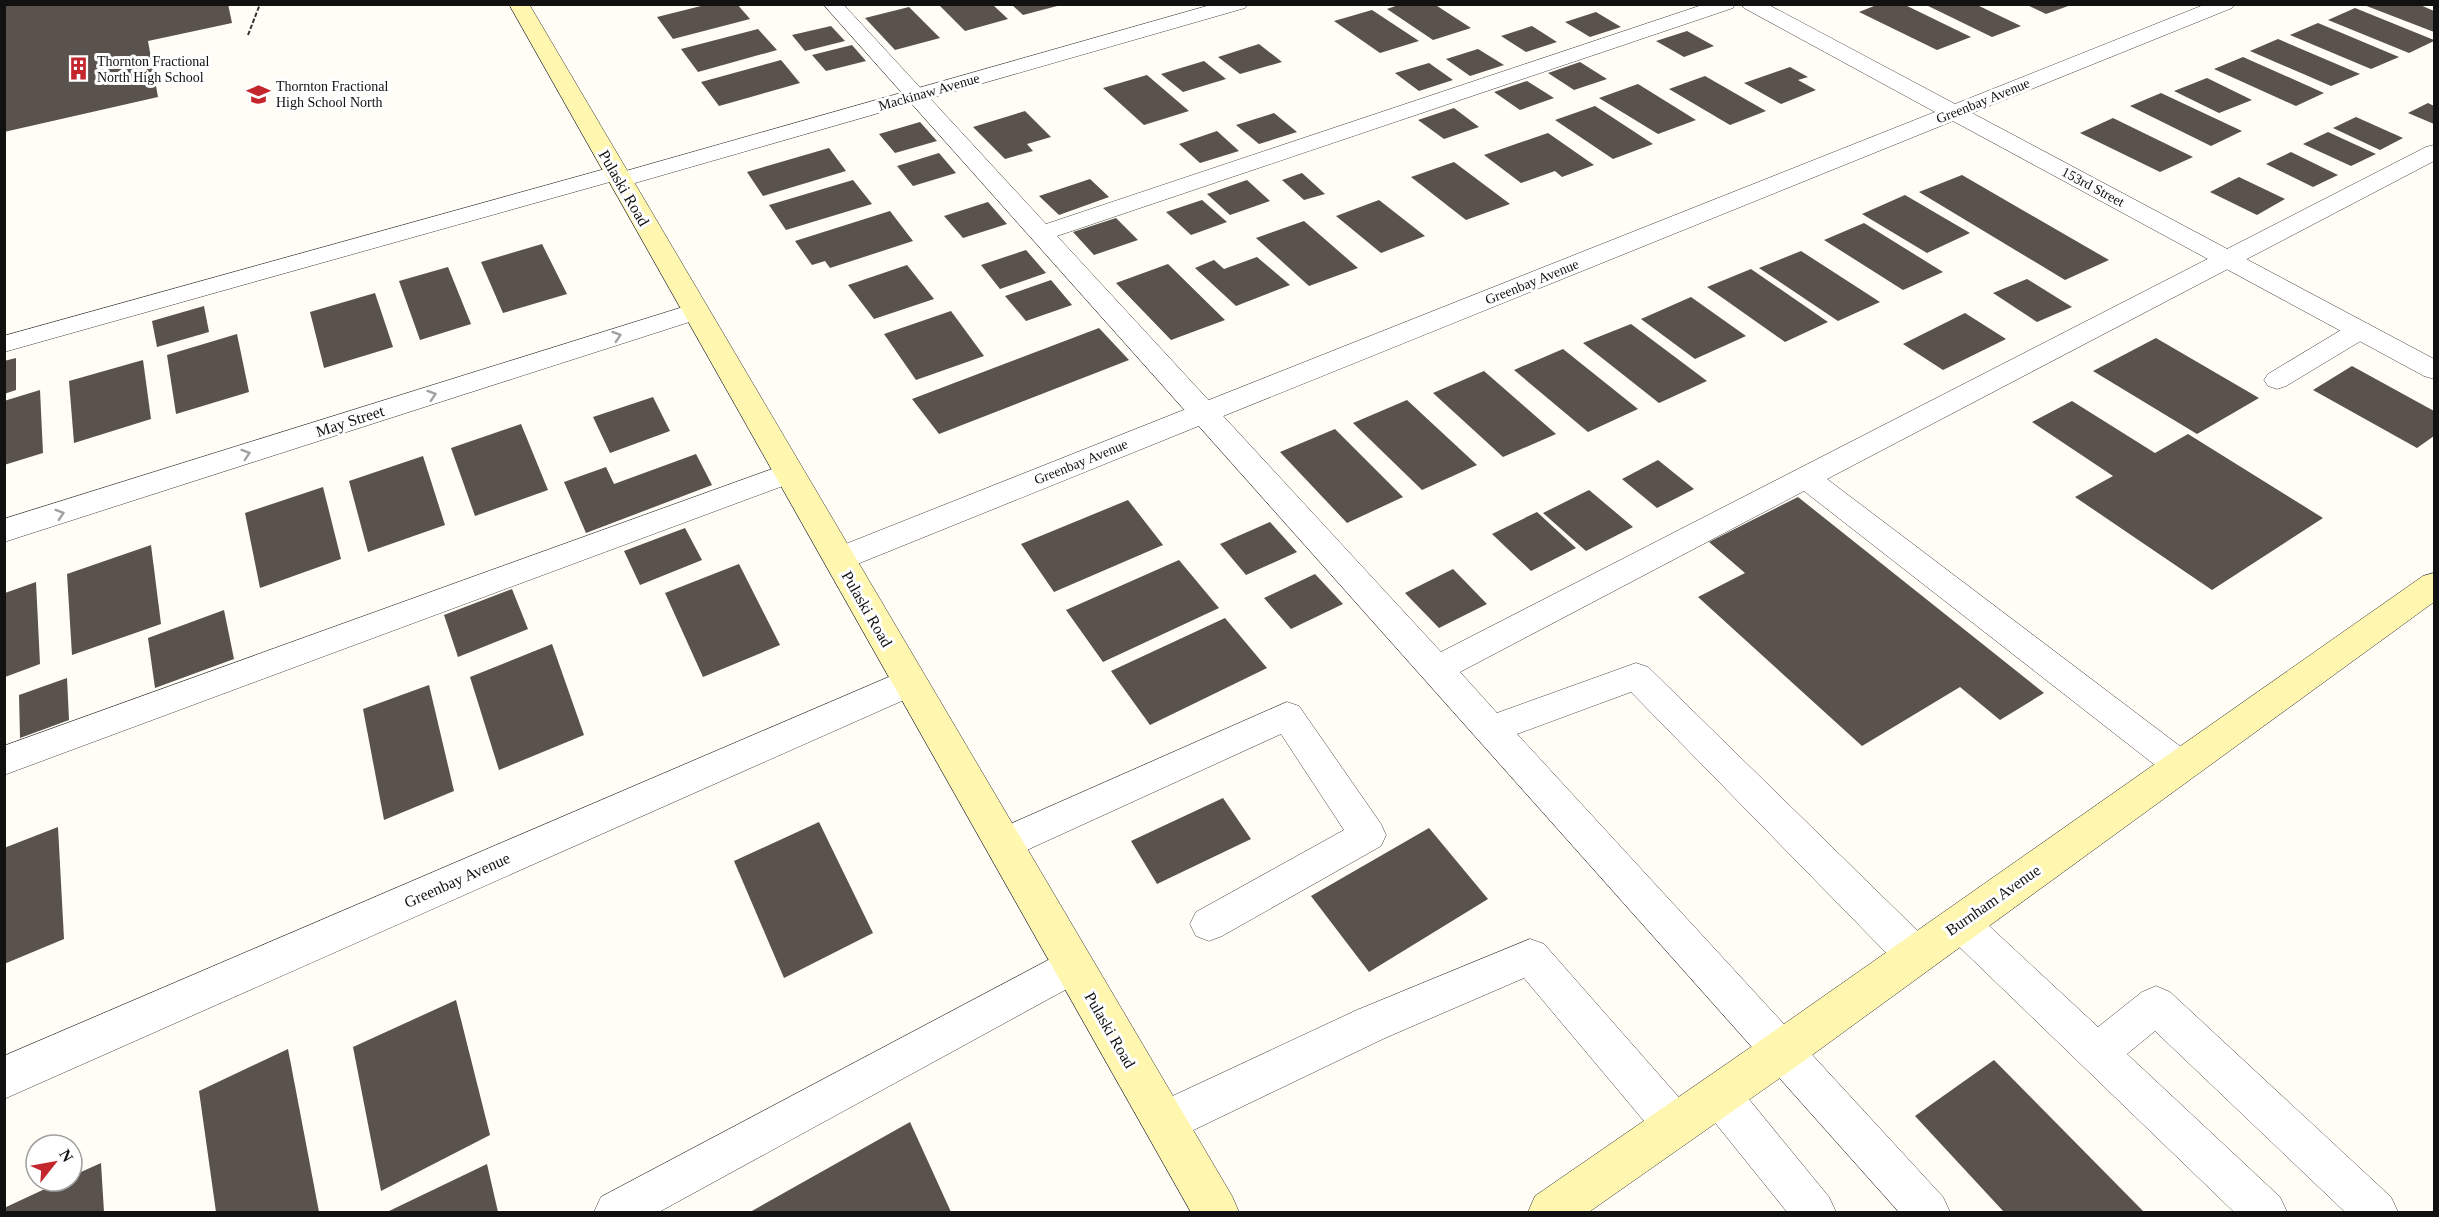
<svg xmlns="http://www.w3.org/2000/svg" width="2439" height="1217" font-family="Georgia,serif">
<rect width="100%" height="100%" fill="#fffdf5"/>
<g fill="#5a524d">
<path d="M 4,4 L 228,4 L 232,23 L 148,41 L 158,97 L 4,132 Z"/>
<path d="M 709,4 L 737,4 L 750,19 L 673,39 L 657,17 Z"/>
<path d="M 938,4 L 992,4 L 1008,19 L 965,31 Z"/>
<path d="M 1011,4 L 1061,4 L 1061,5 L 1023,15 Z"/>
<path d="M 1401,4 L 1434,4 L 1471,28 L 1433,40 L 1387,9 Z"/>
<path d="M 1879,4 L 1903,4 L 1971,37 L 1937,50 L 1859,12 Z"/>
<path d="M 1924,4 L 1975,4 L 2021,26 L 1992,37 Z"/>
<path d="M 2025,4 L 2071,4 L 2071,5 L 2046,14 Z"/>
<path d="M 2418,4 L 2434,11 L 2434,32 L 2364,5 Z"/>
<path d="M 909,7 L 940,38 L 895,50 L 865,18 Z"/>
<path d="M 2355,8 L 2434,40 L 2434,41 L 2409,53 L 2328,20 Z"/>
<path d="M 1372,10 L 1419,41 L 1380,53 L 1334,21 Z"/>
<path d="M 1596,12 L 1621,27 L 1590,37 L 1565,22 Z"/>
<path d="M 2318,23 L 2399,57 L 2371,69 L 2290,35 Z"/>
<path d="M 831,26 L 845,41 L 805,51 L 792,35 Z"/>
<path d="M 1532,26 L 1557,42 L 1526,52 L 1501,36 Z"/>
<path d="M 758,29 L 777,50 L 698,72 L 681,49 Z"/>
<path d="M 1687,31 L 1714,46 L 1684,57 L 1656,41 Z"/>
<path d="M 2278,39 L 2360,74 L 2331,86 L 2250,51 Z"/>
<path d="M 1259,44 L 1282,62 L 1240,74 L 1218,57 Z"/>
<path d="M 852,45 L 866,61 L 826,71 L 812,55 Z"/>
<path d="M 1478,49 L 1504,65 L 1470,76 L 1446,59 Z"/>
<path d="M 2243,57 L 2324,93 L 2296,106 L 2214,69 Z"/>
<path d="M 781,60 L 800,83 L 719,106 L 701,82 Z"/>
<path d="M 1204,61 L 1226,79 L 1183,92 L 1161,74 Z"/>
<path d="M 1580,62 L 1607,79 L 1574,90 L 1548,73 Z"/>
<path d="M 1429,63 L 1453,80 L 1419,91 L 1395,73 Z"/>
<path d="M 1790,67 L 1808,77 L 1798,80 L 1816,90 L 1781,104 L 1744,83 Z"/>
<path d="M 1147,75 L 1189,111 L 1144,125 L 1103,88 Z"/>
<path d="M 1705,76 L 1766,111 L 1730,125 L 1669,89 Z"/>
<path d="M 2207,78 L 2252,100 L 2219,113 L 2174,91 Z"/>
<path d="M 1527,81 L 1554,98 L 1520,110 L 1494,92 Z"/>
<path d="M 1638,84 L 1696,120 L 1658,134 L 1599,98 Z"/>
<path d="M 2161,93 L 2242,131 L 2211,146 L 2130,106 Z"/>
<path d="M 2428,103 L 2434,106 L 2434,124 L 2408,113 Z"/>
<path d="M 1595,106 L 1653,144 L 1613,159 L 1555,120 Z"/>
<path d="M 1454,108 L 1479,127 L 1444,139 L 1418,120 Z"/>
<path d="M 1025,111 L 1051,137 L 1027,144 L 1033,151 L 1005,159 L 973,127 Z"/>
<path d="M 1274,113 L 1297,132 L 1259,144 L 1236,125 Z"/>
<path d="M 2356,117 L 2403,138 L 2380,150 L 2333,128 Z"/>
<path d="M 2113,118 L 2193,157 L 2160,172 L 2080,133 Z"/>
<path d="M 920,122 L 937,141 L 895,153 L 879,134 Z"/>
<path d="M 1217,131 L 1239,151 L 1200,163 L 1179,144 Z"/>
<path d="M 2328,132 L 2376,154 L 2351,166 L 2303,144 Z"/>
<path d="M 1548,133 L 1594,165 L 1562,177 L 1555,171 L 1521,183 L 1484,155 Z"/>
<path d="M 829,148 L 846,171 L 763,196 L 747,172 Z"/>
<path d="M 2291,152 L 2338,175 L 2313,187 L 2266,164 Z"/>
<path d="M 939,153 L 956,173 L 913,186 L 897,166 Z"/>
<path d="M 1454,162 L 1510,204 L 1466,220 L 1411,177 Z"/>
<path d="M 1302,173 L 1325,194 L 1304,200 L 1282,180 Z"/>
<path d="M 1962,175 L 2109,260 L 2065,280 L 1919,192 Z"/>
<path d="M 2239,177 L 2285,199 L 2257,215 L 2210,192 Z"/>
<path d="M 1090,179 L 1109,197 L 1059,215 L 1039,196 Z"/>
<path d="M 853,180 L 872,204 L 786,230 L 769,205 Z"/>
<path d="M 1247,180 L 1270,201 L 1230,215 L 1207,194 Z"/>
<path d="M 1905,195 L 1970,233 L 1927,253 L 1862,214 Z"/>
<path d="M 1202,200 L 1227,222 L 1191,235 L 1166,212 Z"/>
<path d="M 1379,200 L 1425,236 L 1381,253 L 1336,216 Z"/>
<path d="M 988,202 L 1007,224 L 963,238 L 944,216 Z"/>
<path d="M 890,211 L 913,241 L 830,268 L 825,261 L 812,265 L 795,241 Z"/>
<path d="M 1116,218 L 1138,240 L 1094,255 L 1073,232 Z"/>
<path d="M 1304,221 L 1358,268 L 1309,286 L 1256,238 Z"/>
<path d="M 1864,223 L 1943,272 L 1903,290 L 1824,240 Z"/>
<path d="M 542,244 L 567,294 L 503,313 L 481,262 Z"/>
<path d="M 1026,250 L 1046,273 L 1000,289 L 981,265 Z"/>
<path d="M 1801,251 L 1880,302 L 1838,321 L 1759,268 Z"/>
<path d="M 1257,257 L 1290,285 L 1236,306 L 1195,268 L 1214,260 L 1224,269 Z"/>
<path d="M 1168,264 L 1225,320 L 1171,340 L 1116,283 Z"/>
<path d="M 907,265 L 934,299 L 874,319 L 848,285 Z"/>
<path d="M 448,267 L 471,324 L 420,340 L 399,281 Z"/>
<path d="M 1751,269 L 1828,322 L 1785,342 L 1707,287 Z"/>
<path d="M 2027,279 L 2072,307 L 2037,322 L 1993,293 Z"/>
<path d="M 1051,280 L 1072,305 L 1026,321 L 1005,296 Z"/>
<path d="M 375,293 L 393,347 L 324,368 L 310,312 Z"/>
<path d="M 1691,297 L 1746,336 L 1695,359 L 1641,319 Z"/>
<path d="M 204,306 L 209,332 L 157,347 L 152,321 Z"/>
<path d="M 951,311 L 984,356 L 916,380 L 884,334 Z"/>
<path d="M 1965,313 L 2006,339 L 1943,370 L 1903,344 Z"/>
<path d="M 1631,324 L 1707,381 L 1659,403 L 1583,343 Z"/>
<path d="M 1099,328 L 1129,360 L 939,434 L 912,399 Z"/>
<path d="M 237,334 L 249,392 L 176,414 L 167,355 Z"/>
<path d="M 2156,338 L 2259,398 L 2197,434 L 2093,371 Z"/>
<path d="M 1563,349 L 1638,409 L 1588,432 L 1514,370 Z"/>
<path d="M 16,358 L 16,390 L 4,394 L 4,361 Z"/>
<path d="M 143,360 L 151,419 L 74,443 L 69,381 Z"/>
<path d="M 2352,366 L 2434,411 L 2434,436 L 2417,448 L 2313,390 Z"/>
<path d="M 1484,371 L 1556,434 L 1503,457 L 1433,393 Z"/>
<path d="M 40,390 L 43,453 L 4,465 L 4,401 Z"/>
<path d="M 653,397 L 670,431 L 610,453 L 593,417 Z"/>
<path d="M 1407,400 L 1477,465 L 1422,490 L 1353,423 Z"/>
<path d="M 2072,401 L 2155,453 L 2188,434 L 2323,518 L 2212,590 L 2075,497 L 2113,476 L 2032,422 Z"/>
<path d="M 521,424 L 548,490 L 475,516 L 451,448 Z"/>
<path d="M 1335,429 L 1403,497 L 1347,523 L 1280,452 Z"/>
<path d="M 696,454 L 712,485 L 586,533 L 564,482 L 606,467 L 614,484 Z"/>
<path d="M 423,456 L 445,525 L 368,552 L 349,481 Z"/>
<path d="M 1658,460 L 1694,489 L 1657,508 L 1622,479 Z"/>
<path d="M 323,487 L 341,559 L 260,588 L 245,513 Z"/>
<path d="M 1589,490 L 1633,527 L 1586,551 L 1543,513 Z"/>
<path d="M 1798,497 L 2044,693 L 2000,720 L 1960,687 L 1862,746 L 1698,597 L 1745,573 L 1709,542 Z"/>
<path d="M 1128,500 L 1163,545 L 1054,592 L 1021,544 Z"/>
<path d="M 1537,512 L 1576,548 L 1531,571 L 1492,534 Z"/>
<path d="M 1270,522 L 1297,552 L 1246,575 L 1220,544 Z"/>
<path d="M 685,528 L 702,560 L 640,585 L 624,551 Z"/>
<path d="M 151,545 L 161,624 L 72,655 L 67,574 Z"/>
<path d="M 1179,560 L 1219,608 L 1103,662 L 1066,610 Z"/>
<path d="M 739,564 L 780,645 L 703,677 L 665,593 Z"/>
<path d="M 1453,569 L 1487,604 L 1439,628 L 1405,593 Z"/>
<path d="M 1315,574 L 1343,604 L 1291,629 L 1264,598 Z"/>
<path d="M 36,582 L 40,664 L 5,677 L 5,593 Z"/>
<path d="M 512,589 L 528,629 L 458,657 L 444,615 Z"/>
<path d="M 224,610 L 234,659 L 155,688 L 148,638 Z"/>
<path d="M 1225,618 L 1267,668 L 1150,725 L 1111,671 Z"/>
<path d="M 552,644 L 584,735 L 499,770 L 470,677 Z"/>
<path d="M 67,678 L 69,720 L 20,738 L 19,695 Z"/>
<path d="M 429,685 L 454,791 L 384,820 L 363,709 Z"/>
<path d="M 1223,798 L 1251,839 L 1157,884 L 1131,841 Z"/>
<path d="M 819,822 L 873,933 L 784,978 L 734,861 Z"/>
<path d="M 58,827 L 64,939 L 4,964 L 4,848 Z"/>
<path d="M 1429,828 L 1488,899 L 1369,972 L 1311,896 Z"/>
<path d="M 456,1000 L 490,1135 L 381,1191 L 353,1047 Z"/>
<path d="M 288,1049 L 319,1212 L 216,1212 L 199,1091 Z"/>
<path d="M 1994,1060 L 2144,1212 L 2004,1212 L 1915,1116 Z"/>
<path d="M 910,1122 L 951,1212 L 750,1212 Z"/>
<path d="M 101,1163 L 104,1212 L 4,1212 L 4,1208 L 62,1181 L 72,1181 L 72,1176 Z"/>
<path d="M 487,1164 L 498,1212 L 387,1212 Z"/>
</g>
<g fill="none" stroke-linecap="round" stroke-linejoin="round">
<defs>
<g id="lane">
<path d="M 823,4 L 843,4 L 1046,224 L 1705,4 L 1735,4 L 1733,8 L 1057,236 L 1441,652 L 2426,147 L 2434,145 L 2434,161 L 1827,479 L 2193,756 L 2198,766 L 2193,776 L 2181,780 L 2169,776 L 1804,491 L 1460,672 L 1497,713 L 1636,663 L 1648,667 L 1929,942 L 1934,955 L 1929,968 L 1915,973 L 1901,968 L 1631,692 L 1517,734 L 1943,1197 L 1950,1212 L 1899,1212 Z"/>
<path d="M 616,166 L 624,168 L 627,173 L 624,178 L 4,352 L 4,336 Z"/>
<path d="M 2360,322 L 2369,324 L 2373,330 L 2369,336 L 2286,386 L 2277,389 L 2268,386 L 2264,380 L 2268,374 L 2351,324 Z"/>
<path d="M 789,463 L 799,466 L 803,473 L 799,480 L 4,775 L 4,746 Z"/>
<path d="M 1287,702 L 1299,706 L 1381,824 L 1386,835 L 1381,846 L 1222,936 L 1209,941 L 1196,936 L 1190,924 L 1196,912 L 1344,830 L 1281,734 L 1016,855 L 1003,860 L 990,855 L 985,844 L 990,833 Z"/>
<path d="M 1960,906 L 1973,911 L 2098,1027 L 2142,992 L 2156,986 L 2170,992 L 2391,1197 L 2398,1212 L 2345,1212 L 2155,1031 L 2127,1054 L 2280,1197 L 2287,1212 L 2234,1212 L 1947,935 L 1941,923 L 1947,911 Z"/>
<path d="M 1530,939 L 1544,944 L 1690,1110 L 1696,1125 L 1690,1140 L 1675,1146 L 1660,1140 L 1524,978 L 1385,1038 L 1179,1137 L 1164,1143 L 1149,1137 L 1143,1122 L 1149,1107 L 1357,1010 Z"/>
<path d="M 1073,947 L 1087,952 L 1092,965 L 1087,978 L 659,1212 L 594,1212 L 601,1197 Z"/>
<path d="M 1719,1075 L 1734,1081 L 1829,1197 L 1836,1212 L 1787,1212 L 1704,1109 L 1698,1095 L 1704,1081 Z"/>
</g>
<g id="street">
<path d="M 1214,4 L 1248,4 L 1245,8 L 628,185 L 620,187 L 612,185 L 608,180 L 612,175 Z"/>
<path d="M 1741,4 L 1767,4 L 1955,104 L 2206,4 L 2235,4 L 2232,8 L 1972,113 L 2434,359 L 2434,379 L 2424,376 L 1953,121 L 850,567 L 839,571 L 828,567 L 823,559 L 828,551 L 1935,112 L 1744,8 Z"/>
<path d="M 696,303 L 705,305 L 709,311 L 705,317 L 4,542 L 4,519 Z"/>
<path d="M 910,668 L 922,672 L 927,682 L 922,692 L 4,1099 L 4,1056 Z"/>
</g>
<g id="secondary">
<path d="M 509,4 L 529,4 L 1232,1196 L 1239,1212 L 1191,1212 Z"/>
<path d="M 2434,573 L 2434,602 L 1797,1066 L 1589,1212 L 1528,1212 L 1535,1196 L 1767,1036 L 2423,576 Z"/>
</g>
</defs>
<use href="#lane" stroke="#444" stroke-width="1"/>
<use href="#street" stroke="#444" stroke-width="1"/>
<use href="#secondary" stroke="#333" stroke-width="1"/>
<path stroke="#333" stroke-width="2" stroke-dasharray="4.5 2" stroke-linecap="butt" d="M 248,35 L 260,4"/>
<use href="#lane" fill="#fff" fill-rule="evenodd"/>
<use href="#street" fill="#fff" fill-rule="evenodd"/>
<use href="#secondary" fill="#fff6b0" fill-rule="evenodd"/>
</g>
<defs><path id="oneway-chevron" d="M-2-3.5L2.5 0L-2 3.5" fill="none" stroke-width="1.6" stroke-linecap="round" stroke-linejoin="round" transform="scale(1.5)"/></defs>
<g stroke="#a0a0a0">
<use href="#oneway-chevron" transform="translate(617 336) rotate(-18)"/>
<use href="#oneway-chevron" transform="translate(432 395) rotate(-18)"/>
<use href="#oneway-chevron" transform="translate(246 454) rotate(-18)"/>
<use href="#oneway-chevron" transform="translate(60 514) rotate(-18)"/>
</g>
<defs>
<symbol id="building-bare" viewBox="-9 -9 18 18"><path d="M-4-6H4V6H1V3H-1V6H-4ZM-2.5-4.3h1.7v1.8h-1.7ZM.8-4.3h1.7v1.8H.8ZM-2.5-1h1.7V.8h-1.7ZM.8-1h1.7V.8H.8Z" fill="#c4262e" stroke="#fff" stroke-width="2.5" paint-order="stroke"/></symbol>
<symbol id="school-bare" viewBox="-9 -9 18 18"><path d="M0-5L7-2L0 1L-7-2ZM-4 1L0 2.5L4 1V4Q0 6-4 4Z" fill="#c4262e" stroke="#fff" stroke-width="2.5" paint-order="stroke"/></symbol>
</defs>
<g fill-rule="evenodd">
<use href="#building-bare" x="62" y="52" width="33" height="33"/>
<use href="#school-bare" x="242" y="78" width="33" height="33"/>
</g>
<g text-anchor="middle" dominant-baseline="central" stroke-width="6" stroke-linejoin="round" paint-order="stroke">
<g font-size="14" fill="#111" stroke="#fff" text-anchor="start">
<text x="97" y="61">Thornton Fractional<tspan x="97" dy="16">North High School</tspan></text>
<text x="276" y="86">Thornton Fractional<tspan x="276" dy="16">High School North</tspan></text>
</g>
<g font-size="14" fill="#111" stroke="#fff">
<text transform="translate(929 92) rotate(-16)">Mackinaw Avenue</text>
<text transform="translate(1983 101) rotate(-22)">Greenbay Avenue</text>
<text transform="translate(2093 187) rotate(28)">153rd Street</text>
<text transform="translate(1532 282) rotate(-22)">Greenbay Avenue</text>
<text transform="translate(1081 462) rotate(-22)">Greenbay Avenue</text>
</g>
<g font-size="16" fill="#111" stroke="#fff">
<text transform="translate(624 188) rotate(60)">Pulaski Road</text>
<text transform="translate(350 421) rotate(-18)">May Street</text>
<text transform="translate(867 609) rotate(60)">Pulaski Road</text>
<text transform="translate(457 880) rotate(-24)">Greenbay Avenue</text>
<text transform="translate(1993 900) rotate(-35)">Burnham Avenue</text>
<text transform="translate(1110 1030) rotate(60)">Pulaski Road</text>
</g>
</g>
<rect width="2439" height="1217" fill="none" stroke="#111111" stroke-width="12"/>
<g transform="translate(54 1163) rotate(59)"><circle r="28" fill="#ffffff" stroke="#a0a0a0" stroke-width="1.5"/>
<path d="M0-4.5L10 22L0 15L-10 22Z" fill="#c4262e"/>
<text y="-9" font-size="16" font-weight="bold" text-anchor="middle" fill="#111111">N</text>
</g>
</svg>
